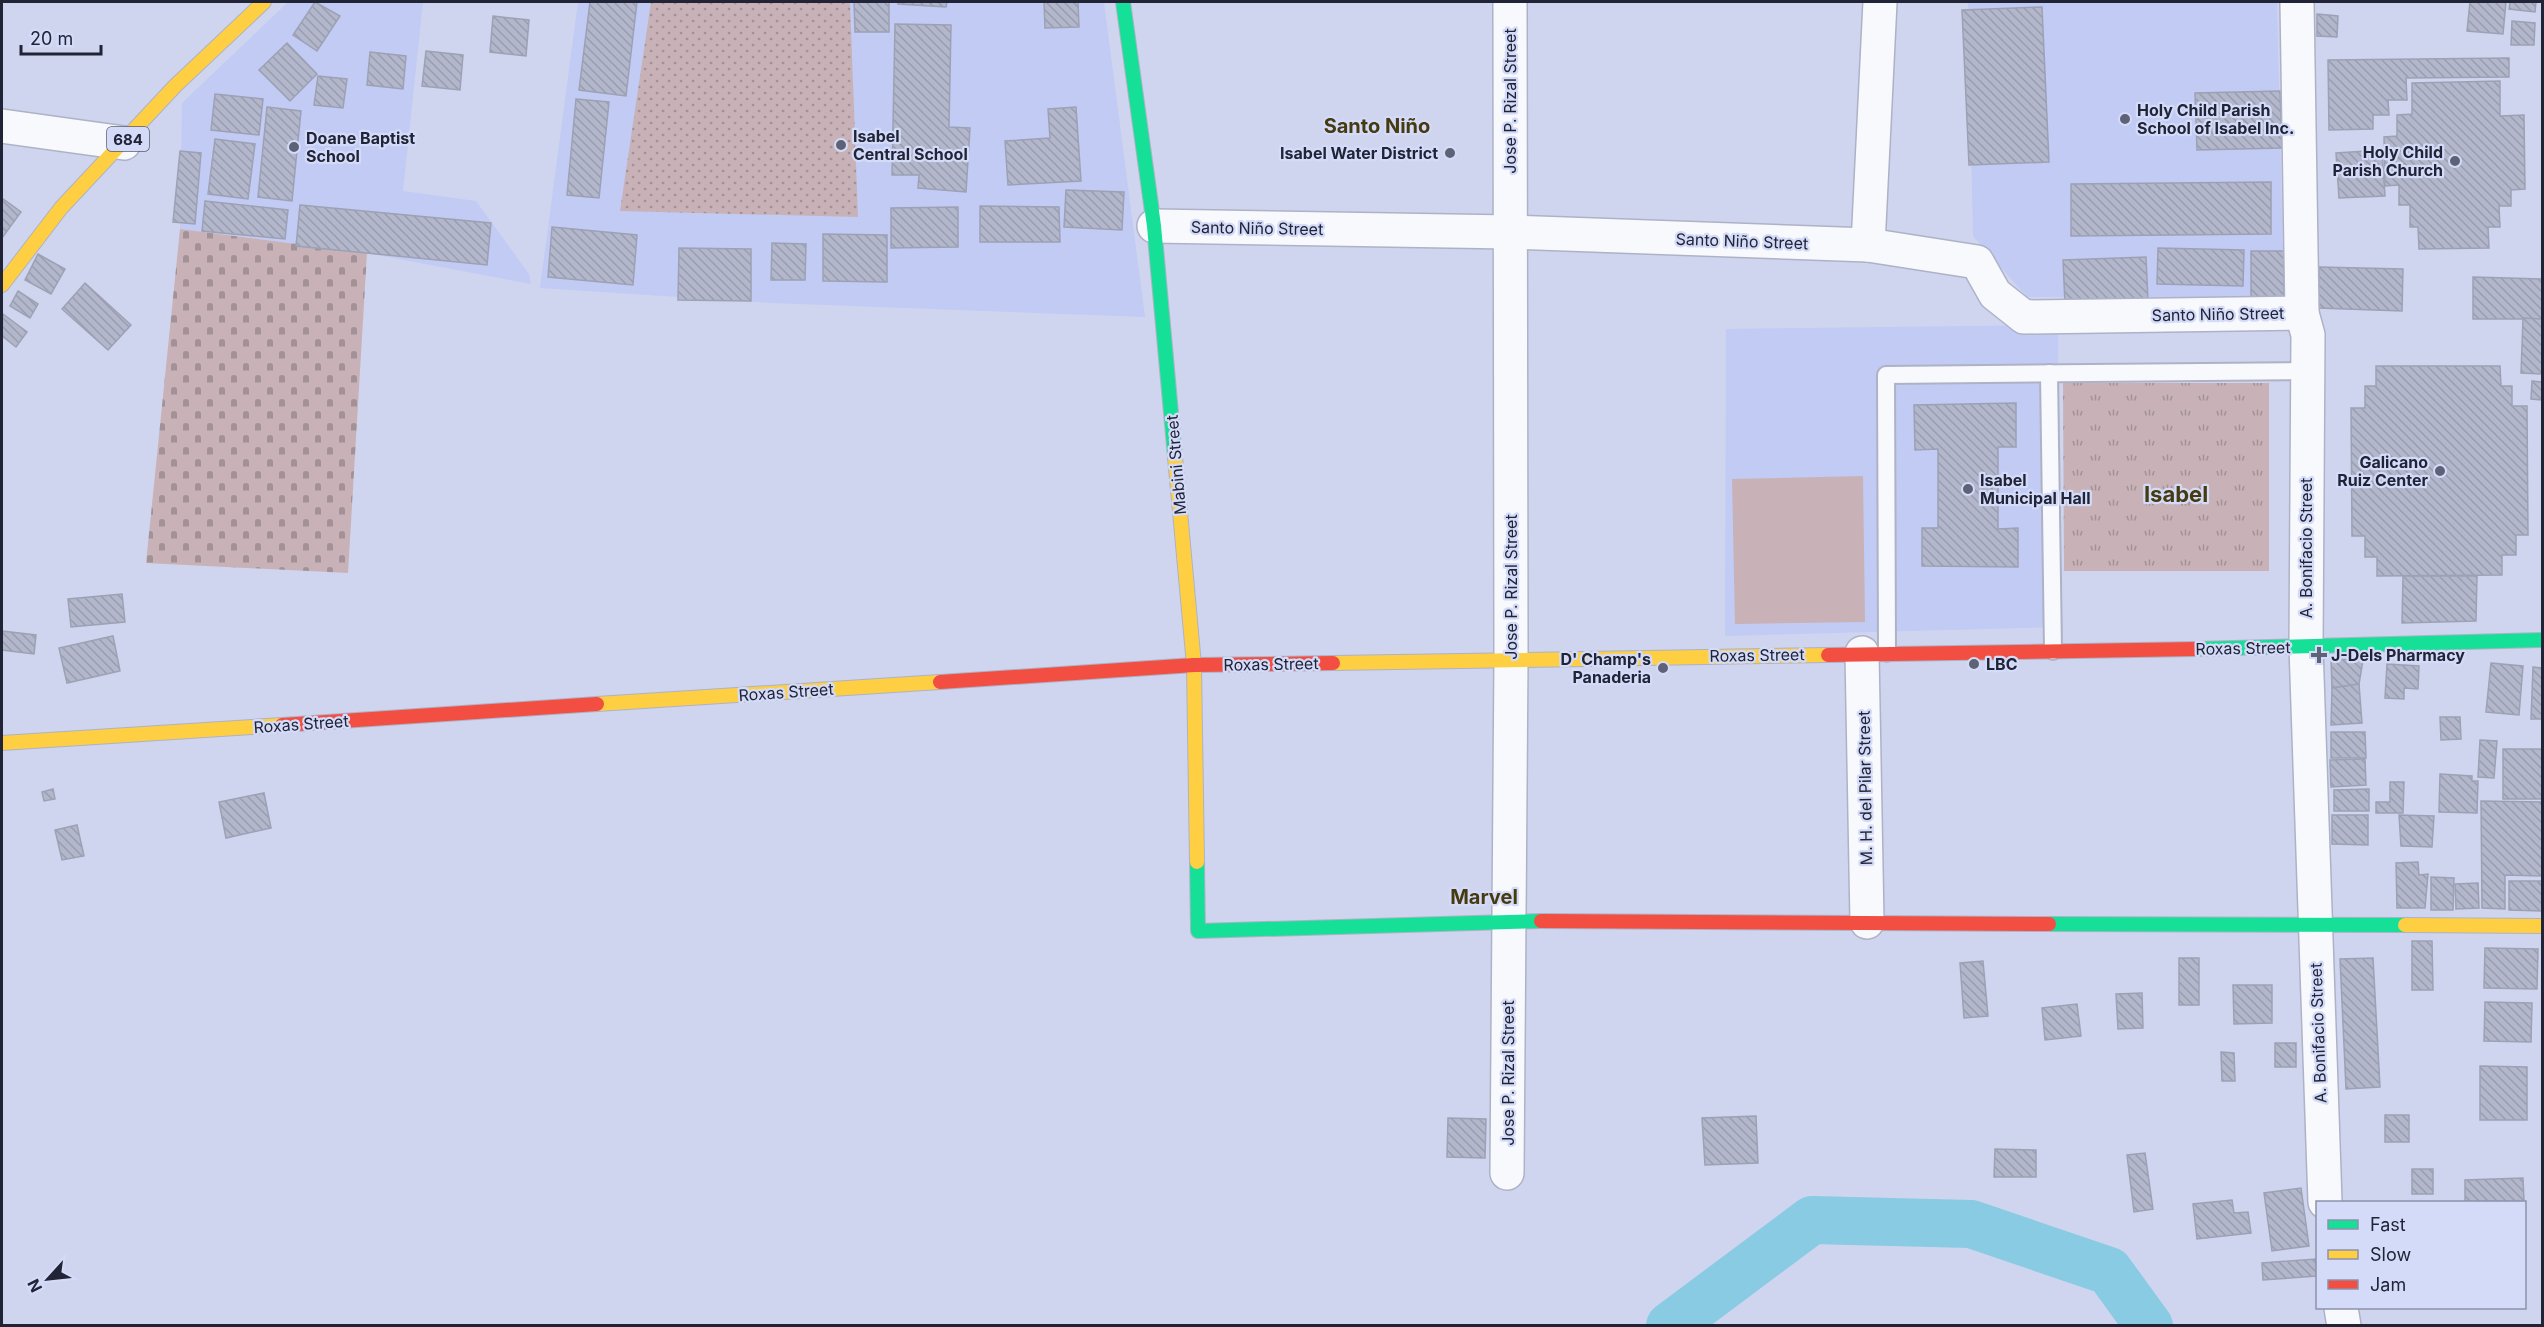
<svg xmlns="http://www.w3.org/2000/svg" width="2544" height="1327" font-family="Inter,sans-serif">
<defs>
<pattern id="grass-dots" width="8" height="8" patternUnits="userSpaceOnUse" patternTransform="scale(1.5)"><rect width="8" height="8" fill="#c8b2b7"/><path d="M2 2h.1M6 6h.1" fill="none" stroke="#a29196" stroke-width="1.8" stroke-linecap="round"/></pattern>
<pattern id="cemetery-stones" width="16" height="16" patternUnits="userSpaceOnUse" patternTransform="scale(1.5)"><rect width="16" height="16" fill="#c8b2b7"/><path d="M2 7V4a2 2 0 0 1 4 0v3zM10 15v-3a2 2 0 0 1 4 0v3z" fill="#a29196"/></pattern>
<pattern id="park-tufts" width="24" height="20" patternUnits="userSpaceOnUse" patternTransform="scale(1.5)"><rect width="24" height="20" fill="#c8b2b7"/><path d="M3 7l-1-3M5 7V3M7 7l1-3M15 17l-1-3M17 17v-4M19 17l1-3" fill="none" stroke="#a29196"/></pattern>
<pattern id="building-back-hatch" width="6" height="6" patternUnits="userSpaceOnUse" patternTransform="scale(1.5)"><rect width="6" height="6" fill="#b3b7cb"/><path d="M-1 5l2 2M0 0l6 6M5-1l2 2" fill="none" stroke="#9a9daf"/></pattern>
</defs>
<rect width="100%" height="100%" fill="#cfd5ef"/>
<g fill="#c1cbf4">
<path d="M 288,2 L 423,2 L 403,191 L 476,201 L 529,274 L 531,284 L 367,253 L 180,229 L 182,103 Z"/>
<path d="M 578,2 L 1104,2 L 1145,317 L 772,303 L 540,288 Z"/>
<path d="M 1968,2 L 2277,2 L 2284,297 L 2027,297 L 1973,236 Z"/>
<path d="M 2058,325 L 2059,627 L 1725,636 L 1726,329 Z"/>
</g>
<path fill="url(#grass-dots)" d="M 651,2 L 850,2 L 858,217 L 620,211 Z"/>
<path fill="url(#cemetery-stones)" d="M 180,229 L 367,253 L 348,573 L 146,563 Z"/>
<path fill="url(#park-tufts)" d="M 2063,383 L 2269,383 L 2269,571 L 2064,571 Z"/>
<path fill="#c8b2b7" d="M 1863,476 L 1865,622 L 1735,624 L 1732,479 Z"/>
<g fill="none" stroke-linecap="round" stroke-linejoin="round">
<path stroke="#89cbe2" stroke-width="48" d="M 1670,1326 L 1812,1220 L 1971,1224 L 2109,1271 L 2149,1326"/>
</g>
<g fill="url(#building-back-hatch)" stroke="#9da1b5" stroke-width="1.5">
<path d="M 315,2 L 340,16 L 317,51 L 293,35 Z"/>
<path d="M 590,2 L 637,2 L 626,96 L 579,90 Z"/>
<path d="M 854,2 L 889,2 L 889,32 L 855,32 Z"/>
<path d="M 898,2 L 947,2 L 946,7 L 898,4 Z"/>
<path d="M 1044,2 L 1078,2 L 1079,27 L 1045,28 Z"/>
<path d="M 2470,2 L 2506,2 L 2503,34 L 2467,31 Z"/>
<path d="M 2510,2 L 2536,2 L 2535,12 L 2509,9 Z"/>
<path d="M 2042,7 L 2049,162 L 1969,165 L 1962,10 Z"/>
<path d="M 2317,14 L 2338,16 L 2337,37 L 2317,36 Z"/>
<path d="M 493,16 L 529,20 L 526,56 L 490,52 Z"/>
<path d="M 2512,21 L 2535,23 L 2534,45 L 2511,45 Z"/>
<path d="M 895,24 L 951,25 L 949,127 L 970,128 L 966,192 L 918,188 L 919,175 L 892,175 Z"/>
<path d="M 287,43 L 317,74 L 290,101 L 259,70 Z"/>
<path d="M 426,51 L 463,55 L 460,90 L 422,86 Z"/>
<path d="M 370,52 L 406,56 L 403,89 L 367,85 Z"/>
<path d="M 2509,58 L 2509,77 L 2406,78 L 2407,100 L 2388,100 L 2389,115 L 2373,115 L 2373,129 L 2329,130 L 2328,60 Z"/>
<path d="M 318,76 L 347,79 L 343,108 L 314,105 Z"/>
<path d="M 2500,81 L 2500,116 L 2524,115 L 2525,189 L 2511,190 L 2511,206 L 2499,206 L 2500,227 L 2488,227 L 2489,248 L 2419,249 L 2418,227 L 2410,227 L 2410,205 L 2399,205 L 2399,185 L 2385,186 L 2384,137 L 2397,136 L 2397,115 L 2412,114 L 2412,83 Z"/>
<path d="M 2280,91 L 2282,148 L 2197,150 L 2195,93 Z"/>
<path d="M 215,94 L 263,99 L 259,135 L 211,130 Z"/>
<path d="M 576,99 L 609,102 L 599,198 L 567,195 Z"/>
<path d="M 267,107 L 301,111 L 292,201 L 258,197 Z"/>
<path d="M 1076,107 L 1081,181 L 1008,185 L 1005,141 L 1050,138 L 1048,109 Z"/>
<path d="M 215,139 L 255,144 L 248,199 L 208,194 Z"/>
<path d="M 2382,150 L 2385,196 L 2339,198 L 2336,153 Z"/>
<path d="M 180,151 L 201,153 L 195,224 L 173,222 Z"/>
<path d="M 2271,182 L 2271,234 L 2071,236 L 2071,184 Z"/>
<path d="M 1066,190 L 1124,192 L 1122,230 L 1064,227 Z"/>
<path d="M 2,198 L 21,212 L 2,238 Z"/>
<path d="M 205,201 L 288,210 L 285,239 L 202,231 Z"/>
<path d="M 300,205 L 491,223 L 487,265 L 296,246 Z"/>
<path d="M 980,206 L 1059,207 L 1060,242 L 980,242 Z"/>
<path d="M 958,207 L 958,247 L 891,248 L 891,208 Z"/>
<path d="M 552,227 L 637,235 L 633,285 L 548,277 Z"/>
<path d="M 823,234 L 887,235 L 887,282 L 823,281 Z"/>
<path d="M 772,243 L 806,244 L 805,280 L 771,280 Z"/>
<path d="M 679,248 L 751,249 L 751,301 L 678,300 Z"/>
<path d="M 2158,248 L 2244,250 L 2243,286 L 2157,284 Z"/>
<rect x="2251" y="251" width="33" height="46"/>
<path d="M 38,254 L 65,269 L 51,294 L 25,280 Z"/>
<path d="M 2146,257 L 2148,301 L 2065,304 L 2063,260 Z"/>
<path d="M 2319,267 L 2403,269 L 2402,311 L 2318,308 Z"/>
<path d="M 2473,277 L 2542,279 L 2542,319 L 2473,319 Z"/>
<path d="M 85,283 L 131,325 L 108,350 L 62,309 Z"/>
<path d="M 18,291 L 38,304 L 30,318 L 10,306 Z"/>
<path d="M 3,314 L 27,332 L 16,347 L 2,336 Z"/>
<path d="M 2523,318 L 2542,319 L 2542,374 L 2521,373 Z"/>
<path d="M 2376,366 L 2500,366 L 2501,386 L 2512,386 L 2512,406 L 2527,406 L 2528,535 L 2516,535 L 2516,555 L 2502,555 L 2502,575 L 2377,576 L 2377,557 L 2365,557 L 2365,536 L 2352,536 L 2351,408 L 2365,408 L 2365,386 L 2376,386 Z"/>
<path d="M 2532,381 L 2542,382 L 2542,400 L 2531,399 Z"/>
<path d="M 2016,403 L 2016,447 L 1998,447 L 1998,529 L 2018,528 L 2018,567 L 1922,566 L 1922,528 L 1938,528 L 1938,449 L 1915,450 L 1914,405 Z"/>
<path d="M 2403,576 L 2477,576 L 2476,621 L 2402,623 Z"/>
<path d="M 122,594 L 125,622 L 71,627 L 68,599 Z"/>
<path d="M 2,631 L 36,635 L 34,654 L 2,650 Z"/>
<path d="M 113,636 L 120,671 L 67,683 L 59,648 Z"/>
<path d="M 2331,659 L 2363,660 L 2359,684 L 2332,688 Z"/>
<path d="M 2491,663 L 2523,666 L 2519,715 L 2486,712 Z"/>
<path d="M 2387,664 L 2419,666 L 2418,689 L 2404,688 L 2404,699 L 2385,698 Z"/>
<path d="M 2533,667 L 2542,668 L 2542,719 L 2531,719 Z"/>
<path d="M 2359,684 L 2362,723 L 2331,725 L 2332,688 Z"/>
<path d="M 2440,717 L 2460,717 L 2461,739 L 2441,740 Z"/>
<path d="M 2331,732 L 2365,732 L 2366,758 L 2331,758 Z"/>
<path d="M 2480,740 L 2497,741 L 2494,778 L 2478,777 Z"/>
<rect x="2503" y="749" width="39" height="50"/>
<path d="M 2365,759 L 2366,785 L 2331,787 L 2330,760 Z"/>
<path d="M 2440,774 L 2472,776 L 2472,781 L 2478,781 L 2477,813 L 2439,812 Z"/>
<path d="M 2390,782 L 2404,782 L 2403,813 L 2376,813 L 2376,802 L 2390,802 Z"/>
<path d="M 53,789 L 55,799 L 44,801 L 42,792 Z"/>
<path d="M 2369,789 L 2369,811 L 2334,811 L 2334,790 Z"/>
<path d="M 264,793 L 271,828 L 226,838 L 219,802 Z"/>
<path d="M 2481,801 L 2542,802 L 2542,876 L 2505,875 L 2505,909 L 2482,908 Z"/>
<path d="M 2332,815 L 2368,815 L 2368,845 L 2332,844 Z"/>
<path d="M 2399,815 L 2434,816 L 2432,847 L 2401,846 Z"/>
<path d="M 77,825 L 84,856 L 62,860 L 55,830 Z"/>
<path d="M 2418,862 L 2419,875 L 2428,874 L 2425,908 L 2397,908 L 2396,863 Z"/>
<path d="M 2431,877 L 2454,878 L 2453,910 L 2431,910 Z"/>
<path d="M 2509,881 L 2542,881 L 2542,911 L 2509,910 Z"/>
<path d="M 2478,883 L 2479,908 L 2456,909 L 2455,884 Z"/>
<path d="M 2412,941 L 2432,941 L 2433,990 L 2412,990 Z"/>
<path d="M 2485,948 L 2538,949 L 2537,989 L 2484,988 Z"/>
<rect x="2179" y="958" width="20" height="47"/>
<path d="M 2373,958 L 2380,1087 L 2346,1089 L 2340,959 Z"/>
<path d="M 1983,961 L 1988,1016 L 1964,1018 L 1960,963 Z"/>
<path d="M 2233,985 L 2272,985 L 2272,1023 L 2234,1024 Z"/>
<path d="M 2142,993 L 2143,1028 L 2118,1029 L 2116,994 Z"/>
<path d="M 2485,1002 L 2532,1003 L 2531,1042 L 2484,1041 Z"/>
<path d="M 2077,1004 L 2081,1036 L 2045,1040 L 2042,1008 Z"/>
<rect x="2275" y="1043" width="21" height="24"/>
<path d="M 2221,1052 L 2234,1053 L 2235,1081 L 2222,1081 Z"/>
<path d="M 2480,1066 L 2527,1067 L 2527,1120 L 2480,1120 Z"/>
<rect x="2385" y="1115" width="24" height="27"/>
<path d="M 1756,1116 L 1758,1163 L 1705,1165 L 1702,1118 Z"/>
<path d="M 1448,1118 L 1486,1119 L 1485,1158 L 1447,1157 Z"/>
<path d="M 1995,1149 L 2036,1150 L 2036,1177 L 1994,1177 Z"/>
<path d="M 2145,1153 L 2153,1209 L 2134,1212 L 2127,1155 Z"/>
<rect x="2412" y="1169" width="21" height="25"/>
<path d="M 2523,1178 L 2524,1202 L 2465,1202 L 2465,1180 Z"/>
<path d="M 2301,1188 L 2309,1246 L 2272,1251 L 2264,1193 Z"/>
<path d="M 2232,1200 L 2234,1213 L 2248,1212 L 2251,1233 L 2197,1239 L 2193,1204 Z"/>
<path d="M 2316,1259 L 2317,1276 L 2263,1280 L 2262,1263 Z"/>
</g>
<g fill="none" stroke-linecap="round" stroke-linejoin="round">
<defs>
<g id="lane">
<path d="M 2049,373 L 2053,651"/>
<path d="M 1887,653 L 1886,375 L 2307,371"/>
</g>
<g id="street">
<path d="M 2297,2 L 2302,313 L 2308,335 L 2306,647 L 2325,1202"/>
<path d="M 2,126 L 124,143"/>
<path d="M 1154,226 L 1510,232 L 1868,245 L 1977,262 L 1995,294 L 2024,317 L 2302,313"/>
<path d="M 1868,245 L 1880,2"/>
<path d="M 1862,653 L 1867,922"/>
<path d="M 1507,1173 L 1511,659 L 1510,2"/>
<path d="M 2341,1308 L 2344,1326"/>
</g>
<g id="fast">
<path d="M 1123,2 L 1154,226 L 1175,457"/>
<path d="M 2196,649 L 2542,640"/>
<path d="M 1197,862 L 1198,931 L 1541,921"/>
<path d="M 2049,924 L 2405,925"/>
</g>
<g id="slow">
<path d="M 2,285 L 61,208 L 175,86 L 264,2"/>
<path d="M 1175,457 L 1194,665 L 1197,862"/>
<path d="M 1333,663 L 1828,655"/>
<path d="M 597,704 L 940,682"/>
<path d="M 2,743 L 282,725"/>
<path d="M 2405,925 L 2542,926"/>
</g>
<g id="jam">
<path d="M 1828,655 L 2196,649"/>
<path d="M 940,682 L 1194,665 L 1333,663"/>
<path d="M 282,725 L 597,704"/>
<path d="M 1541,921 L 2049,924"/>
</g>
</defs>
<use href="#lane" stroke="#aeb2c6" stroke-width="20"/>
<use href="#street" stroke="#aeb2c6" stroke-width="36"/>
<use href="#fast" stroke="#aeb2c6" stroke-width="16"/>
<use href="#slow" stroke="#aeb2c6" stroke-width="16"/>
<use href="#jam" stroke="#aeb2c6" stroke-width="16"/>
<use href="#lane" stroke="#f8f9fd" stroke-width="16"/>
<use href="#street" stroke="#f8f9fd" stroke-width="33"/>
<use href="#fast" stroke="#16e098" stroke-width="14"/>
<use href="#slow" stroke="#ffcf43" stroke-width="14"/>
<use href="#jam" stroke="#f24e42" stroke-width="14"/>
</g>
<g fill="#5d6277" stroke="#d4dbf8" stroke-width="2">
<circle cx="2125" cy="119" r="6"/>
<circle cx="841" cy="145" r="6"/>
<circle cx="294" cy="147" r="6"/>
<circle cx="1450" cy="153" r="6"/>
<circle cx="2455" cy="161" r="6"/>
<circle cx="2440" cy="471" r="6"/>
<circle cx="1968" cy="489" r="6"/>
<path d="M2316 646h6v6h6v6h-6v6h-6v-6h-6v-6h6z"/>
<circle cx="1974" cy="664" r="6"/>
<circle cx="1663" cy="668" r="6"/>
</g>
<g text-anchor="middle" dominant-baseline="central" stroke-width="4.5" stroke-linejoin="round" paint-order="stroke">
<rect fill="#d4dbf8" stroke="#565b70" stroke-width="1.5" x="107" y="127" width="42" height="24" rx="4.5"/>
<g font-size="15" font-weight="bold" fill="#202436">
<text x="128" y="139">684</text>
</g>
<g font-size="16" fill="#202436" stroke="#d4dbf8">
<text transform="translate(1510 101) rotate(-90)">Jose P. Rizal Street</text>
<text transform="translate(1257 228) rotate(1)">Santo Niño Street</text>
<text transform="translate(1742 241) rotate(2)">Santo Niño Street</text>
<text transform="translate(2218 314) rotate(-1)">Santo Niño Street</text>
<text transform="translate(1176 465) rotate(-95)">Mabini Street</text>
<text transform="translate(2306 548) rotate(-90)">A. Bonifacio Street</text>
<text transform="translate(1511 587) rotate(-90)">Jose P. Rizal Street</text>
<text transform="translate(2243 648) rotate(-1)">Roxas Street</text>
<text transform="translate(1757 655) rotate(-1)">Roxas Street</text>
<text transform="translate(1271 664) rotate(-1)">Roxas Street</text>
<text transform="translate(786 692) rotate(-4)">Roxas Street</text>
<text transform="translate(301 724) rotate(-4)">Roxas Street</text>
<text transform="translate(1865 788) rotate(-91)">M. H. del Pilar Street</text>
<text transform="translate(2318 1033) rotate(-92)">A. Bonifacio Street</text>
<text transform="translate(1508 1073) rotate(-90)">Jose P. Rizal Street</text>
</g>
<g font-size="16" font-weight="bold" fill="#202436" stroke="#d4dbf8" text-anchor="start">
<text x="2137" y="110">Holy Child Parish<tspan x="2137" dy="18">School of Isabel Inc.</tspan></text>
<text x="853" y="136">Isabel<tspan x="853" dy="18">Central School</tspan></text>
<text x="306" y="138">Doane Baptist<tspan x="306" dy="18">School</tspan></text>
<text x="2443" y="152" text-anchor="end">Holy Child<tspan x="2443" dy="18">Parish Church</tspan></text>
<text x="1438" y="153" text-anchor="end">Isabel Water District</text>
<text x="2428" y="462" text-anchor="end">Galicano<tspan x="2428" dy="18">Ruiz Center</tspan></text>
<text x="1980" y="480">Isabel<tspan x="1980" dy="18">Municipal Hall</tspan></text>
<text x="2331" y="655">J-Dels Pharmacy</text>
<text x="1651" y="659" text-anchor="end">D' Champ's<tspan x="1651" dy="18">Panaderia</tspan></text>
<text x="1986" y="664">LBC</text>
</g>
<g font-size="20" font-weight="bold" fill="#453a10" stroke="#d4dbf8">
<text x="1377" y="126">Santo Niño</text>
<text x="1484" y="897">Marvel</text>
</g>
<g font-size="22" font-weight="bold" fill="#453a10" stroke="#d4dbf8">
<text x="2176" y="494">Isabel</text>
</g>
</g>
<rect width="2544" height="1327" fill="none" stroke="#202436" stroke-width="6"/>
<rect x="2316" y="1201" width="210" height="108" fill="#d4dbf8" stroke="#8c92aa" stroke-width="1.5"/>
<rect x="2328" y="1220" width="30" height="9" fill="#16e098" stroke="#8c92aa" stroke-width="1.5"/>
<text x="2370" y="1231" font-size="18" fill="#202436">Fast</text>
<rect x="2328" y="1250" width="30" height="9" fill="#ffcf43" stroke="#8c92aa" stroke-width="1.5"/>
<text x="2370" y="1261" font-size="18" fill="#202436">Slow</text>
<rect x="2328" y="1280" width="30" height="9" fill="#f24e42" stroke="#8c92aa" stroke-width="1.5"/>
<text x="2370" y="1291" font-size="18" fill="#202436">Jam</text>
<g transform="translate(48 1279) rotate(243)" stroke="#d4dbf8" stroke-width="4.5" paint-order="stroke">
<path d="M0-4.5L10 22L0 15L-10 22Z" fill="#202436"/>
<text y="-9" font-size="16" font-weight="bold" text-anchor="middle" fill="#202436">N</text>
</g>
<path d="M21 45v9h80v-9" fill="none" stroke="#202436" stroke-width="3"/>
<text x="30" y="45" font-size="18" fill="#202436" stroke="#d4dbf8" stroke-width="4.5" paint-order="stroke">20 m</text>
</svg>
